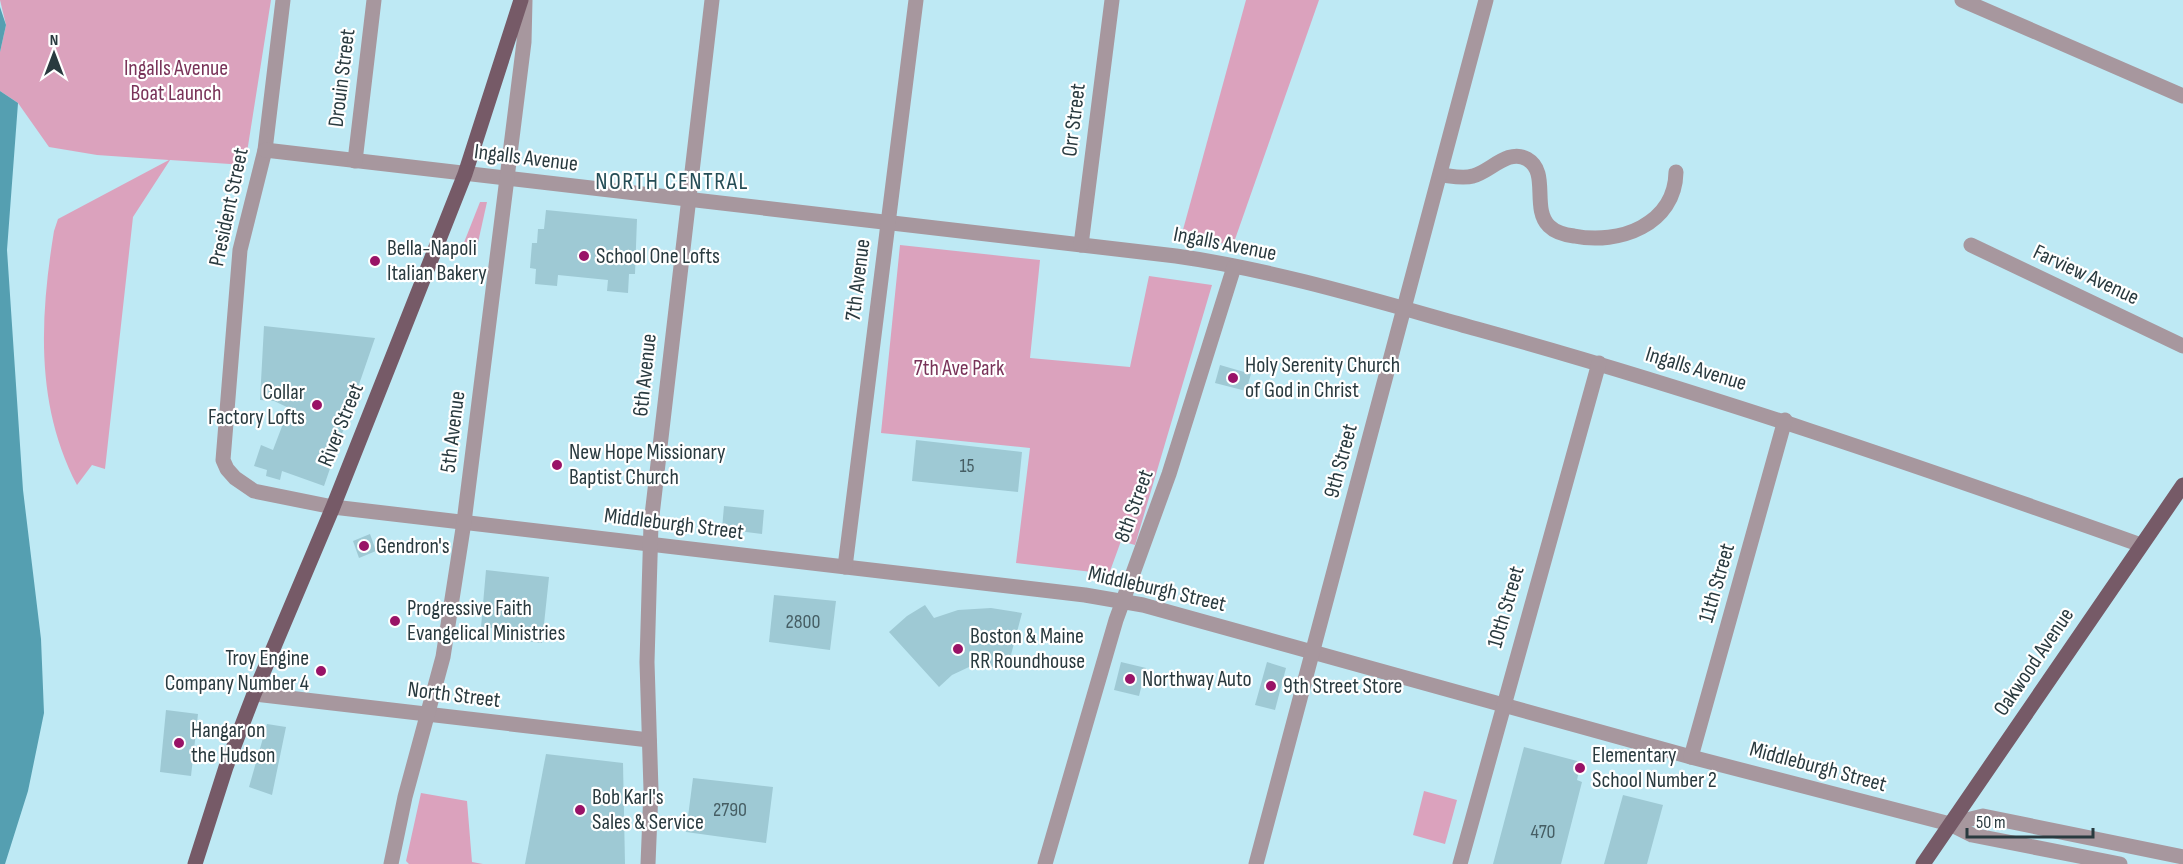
<svg xmlns="http://www.w3.org/2000/svg" width="2183" height="864" font-family="'Sofia Sans Condensed',sans-serif">
<rect width="100%" height="100%" fill="#bee9f4"/>
<g fill="#dba2bd">
<path d="M 0,0 L 271,0 L 245,165 L 170,160 L 133,217 L 105,469 L 92,465 L 77,485 C 35,405 40,317 54,231 L 58,219 L 169,160 L 97,155 L 49,147 L 18,103 L 0,91 L 0,52 L 6,25 Z"/>
<path d="M 1246,0 L 1319,0 L 1233,245 L 1181,237 Z"/>
<path d="M 480,202 L 487,202 L 477,247 L 463,245 Z"/>
<path d="M 900,245 L 1040,260 L 1030,358 L 1130,367 L 1149,276 L 1212,285 L 1135,545 L 1121,541 L 1109,574 L 1016,563 L 1030,448 L 881,433 Z"/>
<path d="M 1424,791 L 1457,800 L 1445,844 L 1413,835 Z"/>
<path d="M 421,793 L 467,801 L 472,862 L 483,864 L 409,864 L 406,861 Z"/>
</g>
<g fill="#559fb1">
<path d="M 0,7 L 6,25 L 0,52 Z"/>
<path d="M 0,91 L 18,103 L 7,250 L 23,490 L 41,639 L 44,713 L 28,791 L 5,864 L 0,864 Z"/>
</g>
<g fill="#9ec9d4">
<path d="M 546,210 L 637,219 L 635,274 L 629,274 L 628,293 L 607,291 L 608,280 L 558,275 L 557,286 L 535,284 L 536,269 L 530,268 L 532,243 L 537,243 L 538,229 L 544,229 Z"/>
<path d="M 264,326 L 375,338 L 324,486 L 282,471 L 280,480 L 266,476 L 267,470 L 254,466 L 261,445 L 273,450 L 289,408 L 274,401 L 260,400 Z"/>
<path d="M 1220,365 L 1251,374 L 1246,391 L 1215,383 Z"/>
<path d="M 916,440 L 1022,452 L 1018,492 L 912,481 Z"/>
<path d="M 724,506 L 764,510 L 762,534 L 722,529 Z"/>
<path d="M 370,534 L 376,551 L 359,558 L 353,541 Z"/>
<path d="M 486,570 L 549,577 L 542,643 L 514,640 L 516,630 L 481,627 Z"/>
<path d="M 774,595 L 836,601 L 830,650 L 769,642 Z"/>
<path d="M 925,605 L 934,618 L 958,610 L 991,608 L 1022,613 L 1007,670 L 984,665 L 969,667 L 952,675 L 939,687 L 889,632 L 907,616 Z"/>
<path d="M 1121,662 L 1146,668 L 1139,696 L 1114,690 Z"/>
<path d="M 1267,662 L 1286,668 L 1275,710 L 1255,705 Z"/>
<path d="M 166,710 L 198,714 L 191,776 L 160,772 Z"/>
<path d="M 267,724 L 286,727 L 272,795 L 249,787 Z"/>
<path d="M 1524,747 L 1581,762 L 1577,780 L 1582,782 L 1561,864 L 1493,864 Z"/>
<path d="M 546,754 L 623,763 L 625,864 L 525,864 Z"/>
<path d="M 693,778 L 773,787 L 766,843 L 686,832 Z"/>
<path d="M 1623,795 L 1663,805 L 1647,864 L 1604,864 Z"/>
</g>
<g fill="none" stroke-linecap="round" stroke-linejoin="round">
<g stroke="#a7979e" stroke-width="15">
<path d="M 283,0 L 265,150 L 240,250 L 223,460 L 227,469 L 235,478 L 254,491 L 333,507 L 1085,595 L 1143,605 L 1691,757 L 1950,824 L 1972,835 L 2120,864"/>
<path d="M 1962,0 L 2183,96"/>
<path d="M 265,150 L 1176,256 C 1276,270 1380,302 1477,329 C 1702,391 1921,467 2141,545"/>
<path d="M 355,161 L 374,0"/>
<path d="M 1441,175 C 1451,176 1463,179 1473,176 C 1490,172 1508,148 1527,159 C 1550,172 1531,208 1549,226 C 1555,232 1566,235 1574,236 C 1619,245 1675,225 1676,172"/>
<path d="M 1081,245 L 1112,0"/>
<path d="M 1971,245 L 2183,346"/>
<path d="M 845,567 L 916,0"/>
<path d="M 254,694 L 649,740"/>
<path d="M 1691,757 L 1785,420"/>
<path d="M 1950,824 L 1983,816 L 2183,857"/>
<path d="M 391,864 L 405,797 L 443,657 L 464,522 L 524,42 L 525,0"/>
<path d="M 1045,864 L 1116,620 L 1169,474 L 1234,267"/>
<path d="M 1256,864 L 1486,0"/>
<path d="M 1460,864 L 1599,363"/>
</g>
<path stroke="#a7979e" stroke-width="15" d="M 648,864 L 651,790 L 647,662 L 651,524 L 712,0"/>
<g stroke="#765a67" stroke-width="15">
<path d="M 195,864 L 226,767 L 254,694 L 333,507 L 465,174 L 521,0"/>
<path d="M 1923,864 L 2183,485"/>
</g>
</g>
<g fill="#991367" stroke="#fff" stroke-width="2">
<circle cx="584" cy="256" r="6"/>
<circle cx="375" cy="261" r="6"/>
<circle cx="1233" cy="378" r="6"/>
<circle cx="317" cy="405" r="6"/>
<circle cx="557" cy="465" r="6"/>
<circle cx="364" cy="546" r="6"/>
<circle cx="395" cy="621" r="6"/>
<circle cx="958" cy="649" r="6"/>
<circle cx="321" cy="671" r="6"/>
<circle cx="1130" cy="679" r="6"/>
<circle cx="1271" cy="686" r="6"/>
<circle cx="179" cy="743" r="6"/>
<circle cx="1580" cy="768" r="6"/>
<circle cx="580" cy="810" r="6"/>
</g>
<g text-anchor="middle" dominant-baseline="central" stroke-width="4.5" stroke-linejoin="round" paint-order="stroke">
<g font-size="20" fill="#465e64">
<text x="967" y="466">15</text>
<text x="803" y="622">2800</text>
<text x="730" y="810">2790</text>
<text x="1543" y="832">470</text>
</g>
<g font-size="22" fill="#793359" stroke="#fff">
<text x="176" y="68">Ingalls Avenue<tspan x="176" dy="25">Boat Launch</tspan></text>
<text x="959" y="368">7th Ave Park</text>
</g>
<g font-size="22" fill="#293a3f" stroke="#fff">
<text transform="translate(342 78) rotate(-83)">Drouin Street</text>
<text transform="translate(1074 120) rotate(-83)">Orr Street</text>
<text transform="translate(526 158) rotate(7)">Ingalls Avenue</text>
<text transform="translate(229 207) rotate(-78)">President Street</text>
<text transform="translate(1225 244) rotate(11)">Ingalls Avenue</text>
<text transform="translate(2086 275) rotate(25)">Farview Avenue</text>
<text transform="translate(858 280) rotate(-83)">7th Avenue</text>
<text transform="translate(1696 369) rotate(17)">Ingalls Avenue</text>
<text transform="translate(645 375) rotate(-84)">6th Avenue</text>
<text transform="translate(341 425) rotate(-68)">River Street</text>
<text transform="translate(453 432) rotate(-83)">5th Avenue</text>
<text transform="translate(1341 461) rotate(-75)">9th Street</text>
<text transform="translate(1134 506) rotate(-70)">8th Street</text>
<text transform="translate(674 524) rotate(7)">Middleburgh Street</text>
<text transform="translate(1717 583) rotate(-74)">11th Street</text>
<text transform="translate(1157 589) rotate(13)">Middleburgh Street</text>
<text transform="translate(1506 607) rotate(-74)">10th Street</text>
<text transform="translate(2034 662) rotate(-56)">Oakwood Avenue</text>
<text transform="translate(454 695) rotate(7)">North Street</text>
<text transform="translate(1818 767) rotate(15)">Middleburgh Street</text>
</g>
<g font-size="22" fill="#293a3f" stroke="#fff" text-anchor="start">
<text x="387" y="248">Bella-Napoli<tspan x="387" dy="25">Italian Bakery</tspan></text>
<text x="596" y="256">School One Lofts</text>
<text x="1245" y="365">Holy Serenity Church<tspan x="1245" dy="25">of God in Christ</tspan></text>
<text x="305" y="392" text-anchor="end">Collar<tspan x="305" dy="25">Factory Lofts</tspan></text>
<text x="569" y="452">New Hope Missionary<tspan x="569" dy="25">Baptist Church</tspan></text>
<text x="376" y="546">Gendron's</text>
<text x="407" y="608">Progressive Faith<tspan x="407" dy="25">Evangelical Ministries</tspan></text>
<text x="970" y="636">Boston &amp; Maine<tspan x="970" dy="25">RR Roundhouse</tspan></text>
<text x="309" y="658" text-anchor="end">Troy Engine<tspan x="309" dy="25">Company Number 4</tspan></text>
<text x="1142" y="679">Northway Auto</text>
<text x="1283" y="686">9th Street Store</text>
<text x="191" y="730">Hangar on<tspan x="191" dy="25">the Hudson</tspan></text>
<text x="1592" y="755">Elementary<tspan x="1592" dy="25">School Number 2</tspan></text>
<text x="592" y="797">Bob Karl's<tspan x="592" dy="25">Sales &amp; Service</tspan></text>
</g>
<g font-size="24" letter-spacing="1.5" fill="#254d56" stroke="#fff">
<text x="672" y="181">NORTH CENTRAL</text>
</g>
</g>
<g transform="translate(54 54)" stroke="#ffffff" stroke-width="4.5" paint-order="stroke">
<path d="M0-4.5L10 22L0 15L-10 22Z" fill="#293a3f"/>
<text y="-9" font-size="16" font-weight="bold" text-anchor="middle" fill="#293a3f">N</text>
</g>
<path d="M1967 828v9h126v-9" fill="none" stroke="#293a3f" stroke-width="3"/>
<text x="1976" y="828" font-size="18" fill="#293a3f" stroke="#ffffff" stroke-width="4.5" paint-order="stroke">50 m</text>
</svg>
